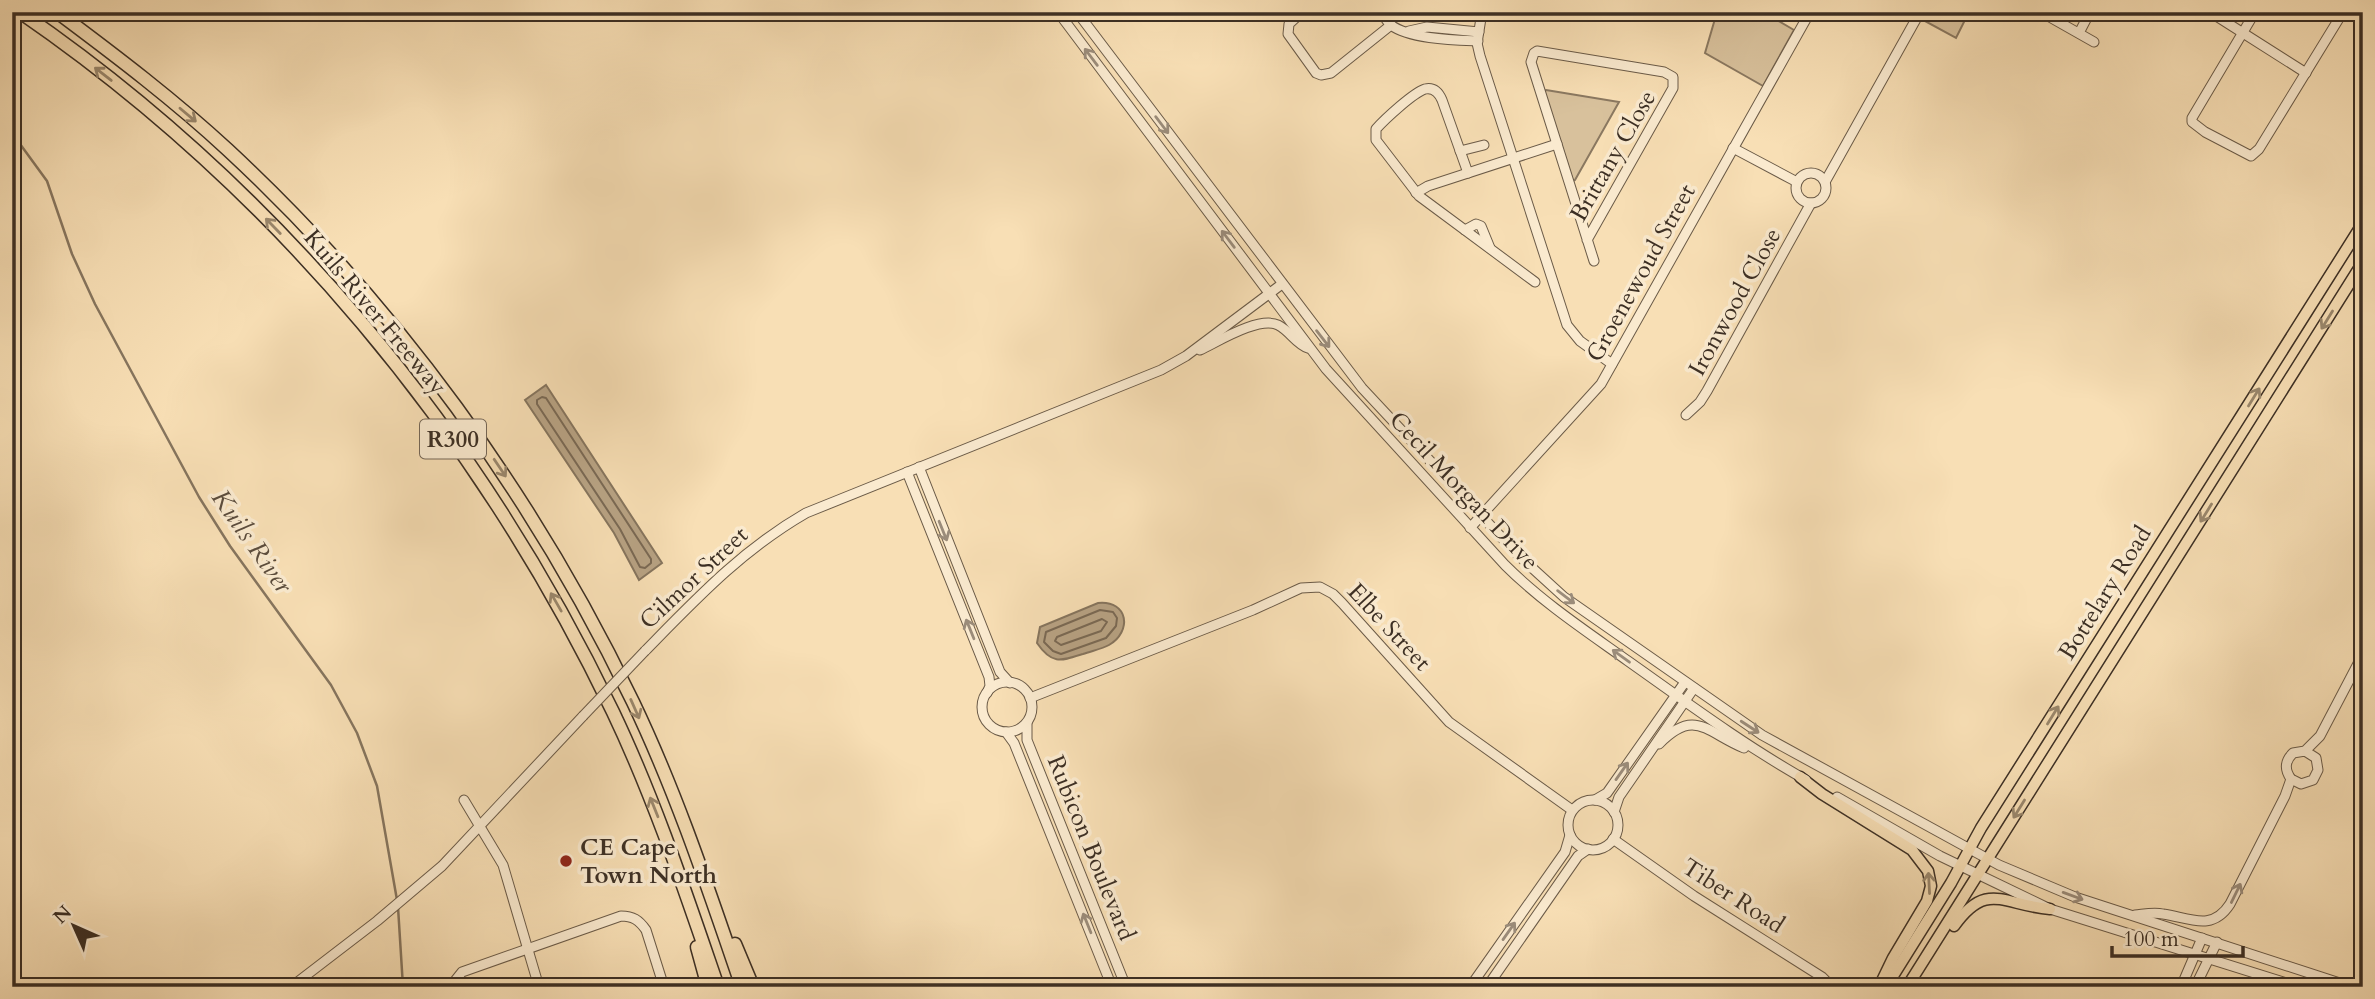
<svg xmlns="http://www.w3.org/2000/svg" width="2375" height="999" font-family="Cardo,serif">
<rect width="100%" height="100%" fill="#f8dfb5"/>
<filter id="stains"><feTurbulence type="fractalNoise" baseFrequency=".00286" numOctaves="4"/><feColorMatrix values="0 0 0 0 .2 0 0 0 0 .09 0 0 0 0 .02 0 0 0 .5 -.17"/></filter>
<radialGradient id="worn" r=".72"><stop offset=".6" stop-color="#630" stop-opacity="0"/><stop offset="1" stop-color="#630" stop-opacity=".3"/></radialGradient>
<g fill="#d8c19c" stroke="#8a7860" stroke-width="2">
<path d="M 1717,12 L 1763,12 L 1794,30 L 1763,86 L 1705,53 Z"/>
<path d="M 1931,12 L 1969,12 L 1956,38 L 1923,20 Z"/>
<path d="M 1546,90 L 1619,102 L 1575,180 L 1573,181 L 1544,91 Z"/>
</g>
<g fill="#b8a384" stroke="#86755e" stroke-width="2">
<path d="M 546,385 L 662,563 L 639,580 L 614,533 L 525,400 Z"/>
<path d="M 1098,603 C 1129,600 1132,632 1109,645 C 1102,649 1091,651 1083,654 C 1061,661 1052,665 1037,643 L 1040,627 Z"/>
</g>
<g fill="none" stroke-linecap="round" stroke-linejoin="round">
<g stroke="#7a6954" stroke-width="2">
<path d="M 542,397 L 546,398 L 651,559 L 651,563 L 645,568 L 640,567 L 620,529 L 537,404 L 537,400 Z"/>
<path d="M 1100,610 L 1113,612 L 1117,618 L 1116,626 L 1106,638 L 1061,654 L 1053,651 L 1044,642 L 1046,632 Z"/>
<path d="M 1102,619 L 1107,622 L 1101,631 L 1061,645 L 1055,641 L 1057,637 Z"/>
</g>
<g stroke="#86755e" stroke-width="2.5">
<path d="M 12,133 L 47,181 L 72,254 L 95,304 L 199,497 L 230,546 L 331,685 L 357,733 L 377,786 L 397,900"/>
<path d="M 398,907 L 403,987"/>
</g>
<defs>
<g id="minor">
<path d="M 1058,12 L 1326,369 L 1505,565 C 1542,602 1586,631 1628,661 C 1686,702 1744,745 1806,780"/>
<path d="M 1077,12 L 1362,388 L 1518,555 L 1564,597 L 1762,735 L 1999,865 L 2075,897 L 2352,987"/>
<path d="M 1302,12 L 1289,24 L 1288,34 L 1316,73 L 1321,75 L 1331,73 L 1391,25"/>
<path d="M 1381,12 C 1384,16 1387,22 1391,25 C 1409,39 1455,40 1478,41"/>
<path d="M 1482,12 L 1477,43 L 1480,56 L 1567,325 L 1580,341 L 1612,364"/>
<path d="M 2041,12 L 2094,42"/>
<path d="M 2210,12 L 2306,73"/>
<path d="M 2255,12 L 2192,118 L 2192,122 L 2205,132 L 2251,156 L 2259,149 L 2343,12"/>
<path d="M 1409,31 L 1427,27 L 1479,32"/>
<path d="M 2079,33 L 2090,12"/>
<path d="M 1733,148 L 1797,182"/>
<path d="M 1460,151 L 1484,145"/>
<path d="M 1468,173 L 1442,100 C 1439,93 1434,87 1425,89 C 1413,93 1385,119 1376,129 L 1376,140 L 1419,196 L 1535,282"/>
<circle cx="1811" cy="188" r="15"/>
<path d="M 1825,182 L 1920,12"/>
<path d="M 1416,193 L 1428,186 L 1557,144"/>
<path d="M 1465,230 L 1476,224 L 1481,226 L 1490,248"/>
<path d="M 1587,240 L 1673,88 L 1673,77 L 1664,72 L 1537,51 L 1534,53 L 1531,62 L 1594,261"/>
<path d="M 1200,350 C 1219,341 1259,316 1278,325 C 1290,331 1296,344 1308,348"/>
<path d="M 1686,415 L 1700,402 L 1707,391 L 1811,203"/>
<path d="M 919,467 L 1000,672 L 1010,683"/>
<path d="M 907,472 L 989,677 L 990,686 L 987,693"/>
<path d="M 1470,528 L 1601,384 L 1810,12"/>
<path d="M 645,651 C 697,598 742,550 806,513 L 1161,370 L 1186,356 L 1282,284"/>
<circle cx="1007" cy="707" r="25"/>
<path d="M 1030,698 L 1253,610 L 1301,588 L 1320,587 L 1333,594 L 1342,603 L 1449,722 L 1572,810"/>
<path d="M 1027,723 L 1027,740 L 1126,987"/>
<path d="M 1006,732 L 1014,743 L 1112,987"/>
<path d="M 1659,744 C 1695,707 1707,733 1744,748"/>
<path d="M 2305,751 L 2316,758 L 2318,770 L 2313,780 L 2301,784 L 2291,779 C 2284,769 2285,761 2293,753 L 2305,751 L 2320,736 L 2363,654"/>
<path d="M 1837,797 L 1940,856 L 2050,909 L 2299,987"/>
<path d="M 464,800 L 503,865 L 539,987"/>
<path d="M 1595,800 L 1607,793 L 1685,682"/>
<circle cx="1593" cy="825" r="25"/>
<path d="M 1614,812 L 1619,797 L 1694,688"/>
<path d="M 1613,839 L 1694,896 L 1822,977 L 1832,987"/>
<path d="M 2135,915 C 2145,914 2154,912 2163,914 C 2190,918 2212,932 2230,904 L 2285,796 L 2291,779"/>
<path d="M 291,987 L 377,921 L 442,866 L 583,716"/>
<path d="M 450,987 L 462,972 L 621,916 C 633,916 639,920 646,930 L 664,987"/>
<path d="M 1470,987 L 1565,852 L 1570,835"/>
<path d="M 1487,987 L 1578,856 L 1588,849"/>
<path d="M 2181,987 L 2202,938"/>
<path d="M 2195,987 L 2217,942"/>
</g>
<g id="major">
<path d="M 1800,777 L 1822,794 L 1912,850 L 1928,871 L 1931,886 L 1927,901 L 1893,958 L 1879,987"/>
<path d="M 1954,926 C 1987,880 2003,905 2050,909"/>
<path d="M 1886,987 L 1951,883 L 1981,828 L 2363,223"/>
<path d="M 1907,987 L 2363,262"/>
</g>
<g id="highway">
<path d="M 20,12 C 276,188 479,433 613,712 C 655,800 686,894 718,987"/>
<path d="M 57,12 C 116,56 174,100 228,150 C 396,306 534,496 633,702 C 677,794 709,891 742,987"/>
<path d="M 735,944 L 753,987"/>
<path d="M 697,947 L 708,987"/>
</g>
</defs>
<use href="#minor" stroke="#6b5b48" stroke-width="11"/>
<use href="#major" stroke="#3c2f24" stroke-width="13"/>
<use href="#highway" stroke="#3c2f24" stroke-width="15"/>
<use href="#minor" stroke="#faeacf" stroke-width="9"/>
<use href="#major" stroke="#f8dfb5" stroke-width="10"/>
<use href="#highway" stroke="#f8dfb5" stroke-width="12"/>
<defs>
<path id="minor-bridge" d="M 583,716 L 645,651"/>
</defs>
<use href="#minor-bridge" stroke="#6b5b48" stroke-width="11" stroke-linecap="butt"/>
<use href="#minor-bridge" stroke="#faeacf" stroke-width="9"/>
</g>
<defs><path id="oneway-shaft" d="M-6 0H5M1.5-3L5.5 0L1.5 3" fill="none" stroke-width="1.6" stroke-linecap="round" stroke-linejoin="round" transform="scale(1.75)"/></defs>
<g stroke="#9b8c7a">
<use href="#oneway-shaft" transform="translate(1091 57) rotate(-127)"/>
<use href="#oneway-shaft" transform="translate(1162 125) rotate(53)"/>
<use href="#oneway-shaft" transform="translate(1228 239) rotate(-127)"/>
<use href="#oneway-shaft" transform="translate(1323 339) rotate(52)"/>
<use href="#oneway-shaft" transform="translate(943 531) rotate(68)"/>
<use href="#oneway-shaft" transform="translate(1566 597) rotate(37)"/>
<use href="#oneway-shaft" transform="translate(970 629) rotate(-112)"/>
<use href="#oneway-shaft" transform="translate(1621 656) rotate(-144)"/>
<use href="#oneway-shaft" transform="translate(1750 727) rotate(33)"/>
<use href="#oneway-shaft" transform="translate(1622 771) rotate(-55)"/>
<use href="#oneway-shaft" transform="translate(2236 893) rotate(-64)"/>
<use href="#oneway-shaft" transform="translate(2073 896) rotate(20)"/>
<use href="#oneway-shaft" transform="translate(1087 923) rotate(-112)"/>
<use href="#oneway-shaft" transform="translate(1509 931) rotate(-55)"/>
</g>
<g stroke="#9a876c">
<use href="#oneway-shaft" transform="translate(103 74) rotate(-142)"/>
<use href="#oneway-shaft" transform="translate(188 115) rotate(40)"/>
<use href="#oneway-shaft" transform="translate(273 226) rotate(-134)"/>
<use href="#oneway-shaft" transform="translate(2327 320) rotate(122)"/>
<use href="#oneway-shaft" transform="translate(2254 397) rotate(-58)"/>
<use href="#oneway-shaft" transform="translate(500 468) rotate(56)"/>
<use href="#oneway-shaft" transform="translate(2206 513) rotate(122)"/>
<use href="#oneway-shaft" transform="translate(556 602) rotate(-120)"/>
<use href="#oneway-shaft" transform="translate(635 709) rotate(66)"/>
<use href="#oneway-shaft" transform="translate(2053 715) rotate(-58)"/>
<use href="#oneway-shaft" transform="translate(654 807) rotate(-112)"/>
<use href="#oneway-shaft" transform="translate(2019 809) rotate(122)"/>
<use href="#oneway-shaft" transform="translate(1929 883) rotate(-93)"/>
</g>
<circle fill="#8f2418" stroke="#faeacf" stroke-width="2.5" cx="566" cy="861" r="7"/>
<g text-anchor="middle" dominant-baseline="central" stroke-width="7" stroke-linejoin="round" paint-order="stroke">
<rect fill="#faeacf" stroke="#756757" stroke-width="2" x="420" y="419.5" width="66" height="39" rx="5"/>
<g font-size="23" font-weight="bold" fill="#3c2f24">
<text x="453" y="439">R300</text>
</g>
<g font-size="24" fill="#3c2f24" stroke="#faeacf">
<text transform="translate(1613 156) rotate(-60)">Brittany Close</text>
<text transform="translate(1641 273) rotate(-61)">Groenewoud Street</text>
<text transform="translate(1735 302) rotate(-61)">Ironwood Close</text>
<text transform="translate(375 312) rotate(50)">Kuils River Freeway</text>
<text transform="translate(1464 491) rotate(47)">Cecil Morgan Drive</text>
<text transform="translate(694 578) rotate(-43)">Cilmor Street</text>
<text transform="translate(2105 593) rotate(-58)">Bottelary Road</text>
<text transform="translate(1389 627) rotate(47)">Elbe Street</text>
<text transform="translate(1091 848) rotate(68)">Rubicon Boulevard</text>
<text transform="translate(1733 896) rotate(33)">Tiber Road</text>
</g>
<g font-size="24" font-weight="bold" fill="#3c2f24" stroke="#faeacf" text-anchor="start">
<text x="580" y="847">CE Cape<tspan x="580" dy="28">Town North</tspan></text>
</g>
<g font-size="26" font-style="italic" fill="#5b4c3c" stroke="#faeacf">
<text transform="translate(252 541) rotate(55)">Kuils River</text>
</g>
</g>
<rect width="2375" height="999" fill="none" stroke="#f8dfb5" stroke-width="42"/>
<rect x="14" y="14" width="2347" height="971" fill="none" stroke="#3c2f24" stroke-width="3.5"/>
<rect x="21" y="21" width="2333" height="957" fill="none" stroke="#3c2f24" stroke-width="2"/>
<g transform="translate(74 926) rotate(315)" stroke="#faeacf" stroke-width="5" paint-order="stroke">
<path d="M0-5L12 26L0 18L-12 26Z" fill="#3c2f24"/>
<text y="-10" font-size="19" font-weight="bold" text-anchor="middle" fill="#3c2f24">N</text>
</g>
<path d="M2112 946v10h131v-10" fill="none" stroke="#3c2f24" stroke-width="3.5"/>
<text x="2123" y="946" font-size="21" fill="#3c2f24" stroke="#faeacf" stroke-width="5" paint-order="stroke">100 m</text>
<rect width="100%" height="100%" filter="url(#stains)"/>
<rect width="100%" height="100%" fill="url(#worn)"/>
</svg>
